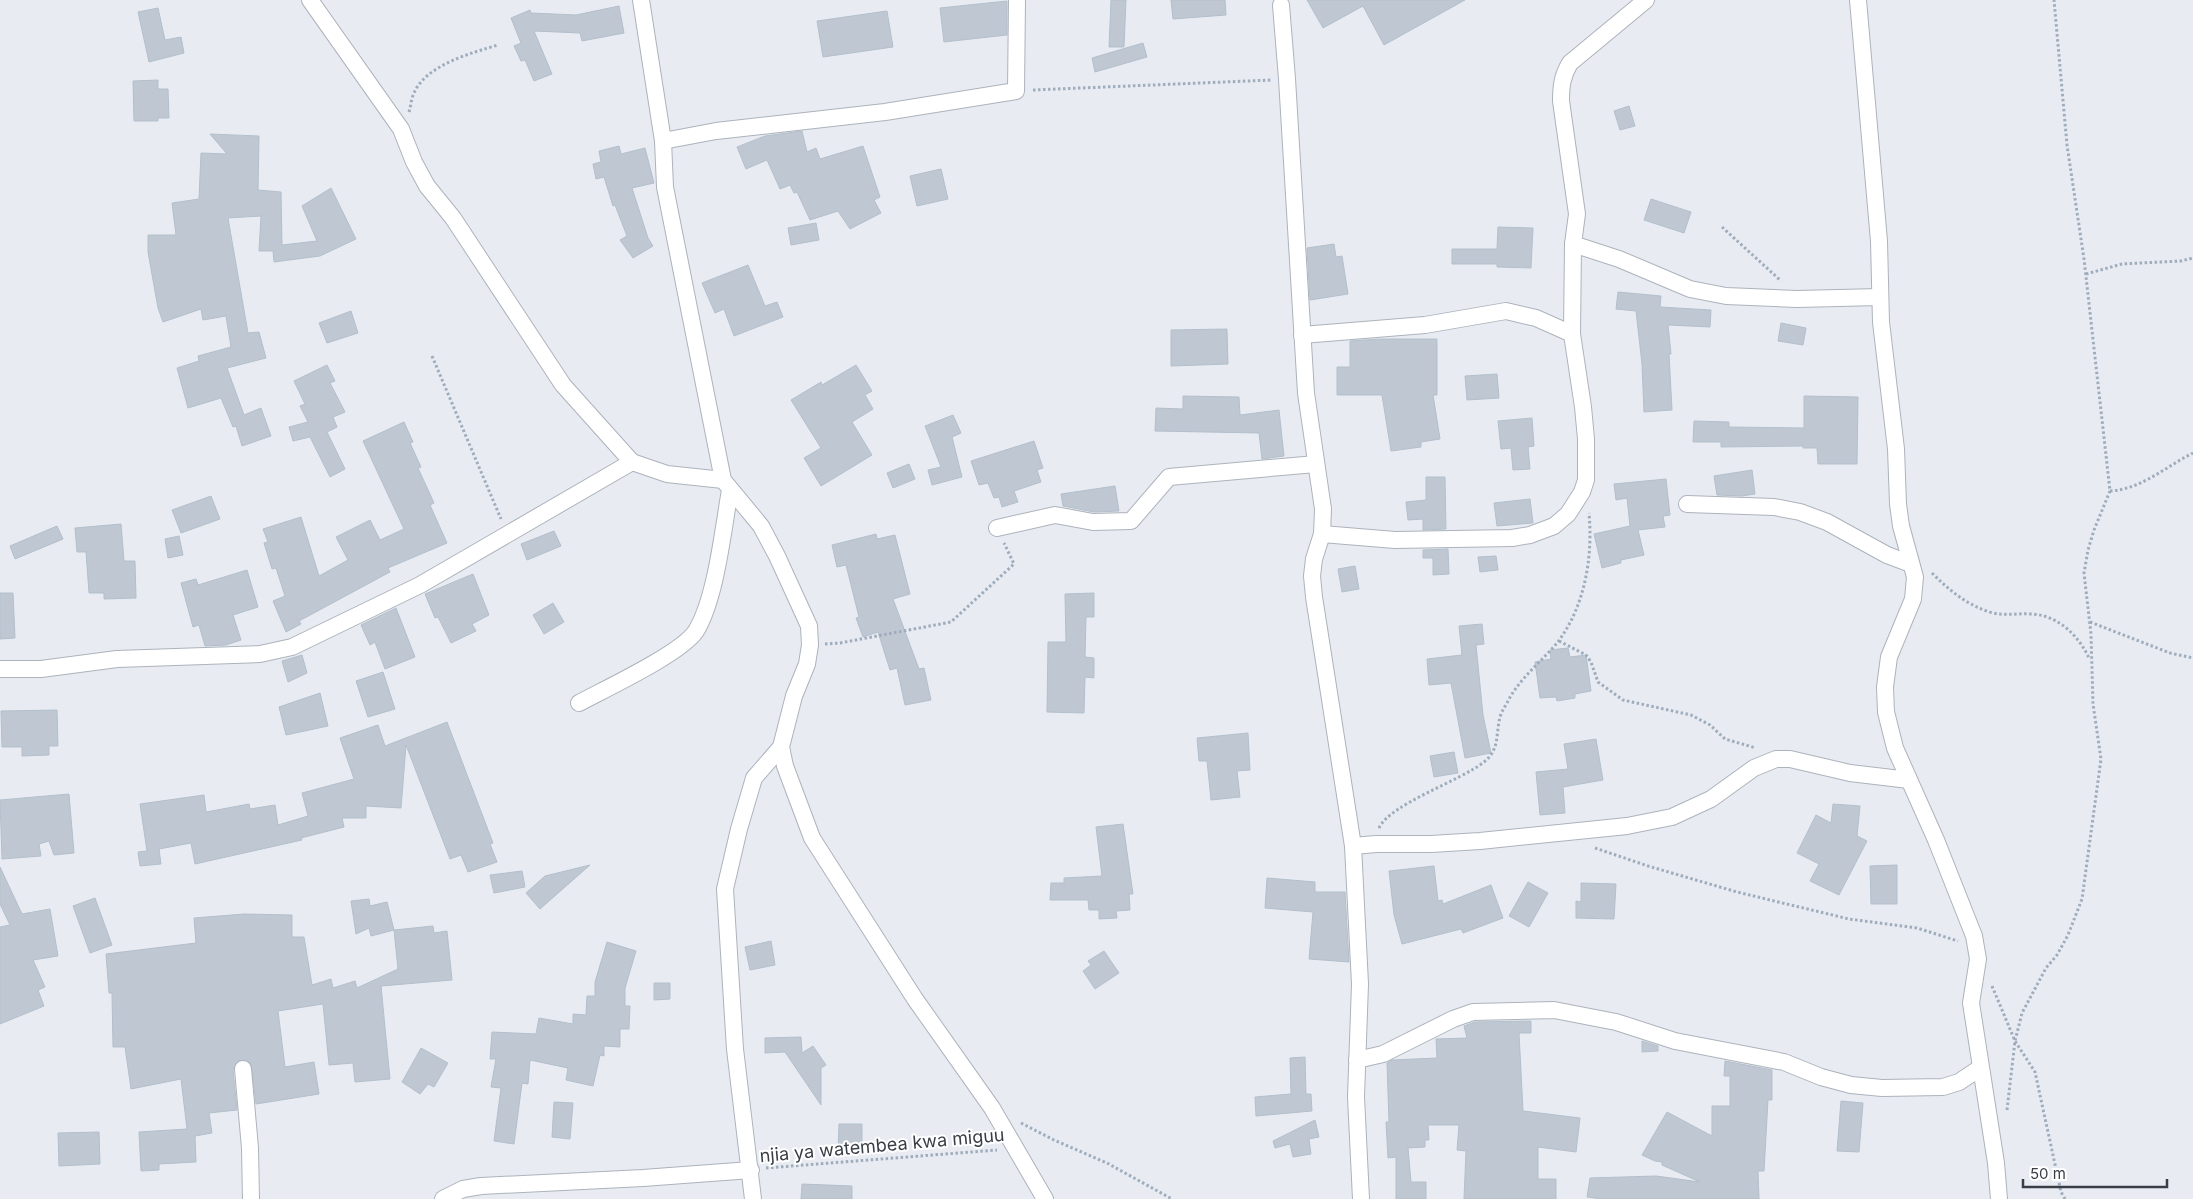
<svg xmlns="http://www.w3.org/2000/svg" width="2193" height="1199" font-family="Inter,sans-serif">
<rect width="100%" height="100%" fill="#e8ecf2"/>
<g fill="#bfc8d2" stroke="#b3bfcc">
<path d="M 1111,0 L 1126,0 L 1124,47 L 1109,47 Z"/>
<path d="M 1171,0 L 1225,0 L 1226,15 L 1173,19 Z"/>
<path d="M 1307,0 L 1465,0 L 1384,45 L 1363,6 L 1323,28 Z"/>
<path d="M 1007,1 L 1007,35 L 944,42 L 940,8 Z"/>
<path d="M 619,6 L 624,33 L 582,41 L 580,33 L 534,31 L 552,74 L 534,81 L 525,60 L 521,61 L 514,46 L 521,43 L 511,18 L 530,10 L 531,13 L 576,15 Z"/>
<path d="M 158,8 L 165,40 L 181,37 L 184,53 L 149,62 L 138,12 Z"/>
<path d="M 887,11 L 893,47 L 823,57 L 817,21 Z"/>
<path d="M 1143,43 L 1147,57 L 1095,72 L 1092,58 Z"/>
<path d="M 158,80 L 158,89 L 168,89 L 169,118 L 158,118 L 158,121 L 134,121 L 133,81 Z"/>
<path d="M 1629,106 L 1635,126 L 1620,130 L 1614,111 Z"/>
<path d="M 802,131 L 807,152 L 816,148 L 820,159 L 863,146 L 880,197 L 874,200 L 881,213 L 850,229 L 838,211 L 810,220 L 797,192 L 794,193 L 790,185 L 780,189 L 767,160 L 746,169 L 737,147 L 765,136 Z"/>
<path d="M 210,134 L 259,136 L 258,190 L 281,192 L 282,245 L 317,241 L 302,206 L 331,188 L 356,239 L 320,256 L 274,262 L 273,251 L 259,251 L 261,216 L 228,218 L 248,333 L 259,332 L 266,358 L 227,368 L 244,415 L 261,408 L 271,436 L 242,446 L 236,426 L 233,427 L 221,398 L 188,408 L 177,368 L 199,361 L 198,356 L 231,347 L 226,316 L 203,320 L 201,309 L 163,322 L 158,308 L 148,252 L 148,235 L 176,235 L 172,203 L 199,199 L 201,153 L 227,154 Z"/>
<path d="M 619,146 L 621,154 L 645,148 L 654,183 L 632,188 L 648,238 L 653,246 L 633,258 L 620,240 L 627,236 L 615,205 L 613,206 L 604,177 L 596,179 L 593,164 L 601,162 L 599,151 Z"/>
<path d="M 941,169 L 948,199 L 917,206 L 910,176 Z"/>
<path d="M 1651,199 L 1691,212 L 1684,233 L 1644,220 Z"/>
<path d="M 816,223 L 819,240 L 791,245 L 788,228 Z"/>
<path d="M 1498,227 L 1533,228 L 1531,268 L 1497,267 L 1497,264 L 1452,264 L 1452,249 L 1497,249 Z"/>
<path d="M 1334,244 L 1336,257 L 1342,256 L 1348,294 L 1310,300 L 1307,248 Z"/>
<path d="M 748,265 L 765,306 L 777,302 L 783,317 L 734,336 L 724,309 L 715,313 L 702,283 Z"/>
<path d="M 1618,292 L 1661,296 L 1660,307 L 1711,310 L 1710,327 L 1668,325 L 1671,354 L 1669,354 L 1672,410 L 1644,412 L 1642,364 L 1636,311 L 1616,309 Z"/>
<path d="M 351,311 L 358,333 L 327,343 L 319,323 Z"/>
<path d="M 1781,323 L 1806,328 L 1803,345 L 1778,341 Z"/>
<path d="M 1227,329 L 1228,364 L 1171,366 L 1171,330 Z"/>
<path d="M 1380,339 L 1437,339 L 1437,395 L 1433,395 L 1440,439 L 1421,442 L 1421,447 L 1391,451 L 1382,395 L 1337,395 L 1337,367 L 1350,367 L 1350,341 Z"/>
<path d="M 327,365 L 335,381 L 330,383 L 345,412 L 333,417 L 337,427 L 327,432 L 345,469 L 330,477 L 310,437 L 293,441 L 289,427 L 308,422 L 300,406 L 305,404 L 294,381 Z"/>
<path d="M 856,365 L 872,391 L 865,395 L 873,409 L 852,422 L 872,455 L 821,486 L 804,458 L 821,448 L 791,400 L 821,382 L 822,385 Z"/>
<path d="M 1497,374 L 1499,398 L 1467,400 L 1465,376 Z"/>
<path d="M 1183,396 L 1239,397 L 1240,415 L 1279,410 L 1284,456 L 1262,459 L 1259,433 L 1155,431 L 1156,408 L 1183,409 Z"/>
<path d="M 1804,396 L 1858,397 L 1857,464 L 1818,464 L 1817,448 L 1803,448 L 1803,446 L 1721,447 L 1721,442 L 1693,442 L 1694,421 L 1729,422 L 1729,427 L 1804,428 Z"/>
<path d="M 953,415 L 961,433 L 952,437 L 962,477 L 932,485 L 928,470 L 941,467 L 925,426 Z"/>
<path d="M 1532,418 L 1534,446 L 1528,447 L 1530,469 L 1513,470 L 1511,448 L 1501,449 L 1498,421 Z"/>
<path d="M 404,422 L 413,442 L 410,443 L 421,467 L 418,468 L 434,503 L 430,505 L 447,543 L 388,568 L 390,572 L 299,621 L 301,624 L 286,632 L 273,601 L 285,596 L 276,568 L 272,569 L 264,543 L 268,542 L 263,529 L 301,517 L 319,576 L 348,560 L 336,537 L 370,520 L 380,540 L 404,529 L 363,441 Z"/>
<path d="M 1034,441 L 1043,468 L 1037,470 L 1041,482 L 1014,491 L 1018,502 L 1002,507 L 999,497 L 994,498 L 988,483 L 979,485 L 971,461 Z"/>
<path d="M 909,464 L 915,479 L 893,488 L 887,473 Z"/>
<path d="M 1752,470 L 1755,494 L 1742,496 L 1717,495 L 1714,476 Z"/>
<path d="M 1426,477 L 1445,477 L 1446,529 L 1423,530 L 1423,519 L 1408,520 L 1406,502 L 1426,500 Z"/>
<path d="M 1666,479 L 1670,515 L 1663,516 L 1665,527 L 1638,530 L 1644,555 L 1621,560 L 1621,563 L 1602,568 L 1594,534 L 1630,526 L 1627,498 L 1616,500 L 1614,484 Z"/>
<path d="M 1115,486 L 1119,511 L 1094,512 L 1063,506 L 1061,494 Z"/>
<path d="M 211,496 L 220,519 L 181,533 L 172,510 Z"/>
<path d="M 1530,499 L 1533,523 L 1497,526 L 1494,503 Z"/>
<path d="M 121,524 L 124,561 L 135,561 L 136,598 L 104,599 L 104,593 L 89,593 L 86,552 L 77,552 L 75,528 Z"/>
<path d="M 57,526 L 63,539 L 15,559 L 10,546 Z"/>
<path d="M 554,531 L 561,546 L 527,560 L 521,544 Z"/>
<path d="M 876,534 L 877,539 L 895,535 L 910,594 L 893,599 L 919,669 L 924,668 L 931,700 L 905,705 L 897,668 L 890,670 L 878,632 L 863,637 L 856,618 L 859,617 L 846,565 L 837,567 L 832,545 Z"/>
<path d="M 179,536 L 183,555 L 168,558 L 165,539 Z"/>
<path d="M 1448,549 L 1449,574 L 1433,575 L 1433,558 L 1423,558 L 1423,550 Z"/>
<path d="M 1496,556 L 1498,570 L 1480,572 L 1478,557 Z"/>
<path d="M 1355,566 L 1359,589 L 1342,592 L 1338,569 Z"/>
<path d="M 247,570 L 258,607 L 233,615 L 241,640 L 226,645 L 205,646 L 199,625 L 193,627 L 181,583 L 196,579 L 198,585 Z"/>
<path d="M 473,574 L 489,615 L 472,624 L 476,631 L 451,643 L 438,617 L 435,618 L 425,594 Z"/>
<path d="M 0,593 L 13,593 L 15,638 L 0,639 Z"/>
<path d="M 1094,593 L 1094,617 L 1086,617 L 1085,657 L 1094,658 L 1094,678 L 1085,677 L 1084,713 L 1047,712 L 1048,642 L 1066,642 L 1065,594 Z"/>
<path d="M 553,603 L 564,622 L 544,634 L 533,615 Z"/>
<path d="M 396,608 L 415,657 L 385,669 L 375,642 L 370,645 L 361,625 Z"/>
<path d="M 1482,624 L 1484,644 L 1476,645 L 1483,715 L 1491,753 L 1465,758 L 1451,683 L 1429,685 L 1427,659 L 1462,655 L 1459,626 Z"/>
<path d="M 1568,648 L 1570,657 L 1586,655 L 1591,691 L 1575,694 L 1575,698 L 1557,701 L 1556,697 L 1540,698 L 1535,662 L 1551,659 L 1550,650 Z"/>
<path d="M 302,655 L 307,673 L 288,682 L 282,661 Z"/>
<path d="M 383,672 L 395,709 L 368,717 L 356,681 Z"/>
<path d="M 320,693 L 328,726 L 286,735 L 279,707 Z"/>
<path d="M 57,710 L 58,746 L 49,746 L 49,755 L 22,756 L 22,747 L 2,747 L 1,711 Z"/>
<path d="M 447,722 L 493,843 L 490,844 L 497,862 L 468,872 L 461,855 L 450,859 L 406,745 L 401,808 L 366,806 L 366,818 L 342,818 L 344,827 L 301,838 L 302,840 L 195,864 L 191,843 L 159,849 L 161,864 L 140,866 L 138,852 L 147,851 L 140,804 L 204,795 L 206,812 L 249,804 L 250,809 L 275,805 L 278,825 L 308,816 L 302,793 L 354,779 L 340,738 L 378,725 L 385,746 Z"/>
<path d="M 1248,733 L 1250,770 L 1237,771 L 1240,797 L 1211,800 L 1207,761 L 1199,761 L 1197,738 Z"/>
<path d="M 1596,739 L 1603,780 L 1563,787 L 1565,813 L 1540,815 L 1536,772 L 1568,769 L 1564,744 Z"/>
<path d="M 1454,752 L 1458,773 L 1434,777 L 1430,756 Z"/>
<path d="M 69,794 L 74,853 L 54,855 L 49,841 L 39,844 L 41,856 L 2,859 L 0,800 Z"/>
<path d="M 1833,804 L 1860,806 L 1857,836 L 1867,841 L 1839,895 L 1810,881 L 1819,864 L 1797,853 L 1816,815 L 1831,823 Z"/>
<path d="M 1123,824 L 1133,894 L 1129,894 L 1130,910 L 1116,911 L 1117,918 L 1099,919 L 1099,910 L 1089,910 L 1088,900 L 1050,900 L 1051,883 L 1064,883 L 1064,878 L 1102,876 L 1096,827 Z"/>
<path d="M 590,865 L 540,909 L 526,893 L 545,876 Z"/>
<path d="M 1897,865 L 1897,904 L 1871,904 L 1870,866 Z"/>
<path d="M 1434,866 L 1438,901 L 1442,900 L 1443,904 L 1491,885 L 1503,918 L 1463,933 L 1461,929 L 1402,944 L 1394,915 L 1389,871 Z"/>
<path d="M 0,867 L 22,914 L 50,909 L 58,956 L 33,960 L 45,987 L 38,990 L 44,1006 L 0,1024 L 0,927 L 10,925 L 0,904 Z"/>
<path d="M 522,871 L 525,887 L 494,893 L 490,875 Z"/>
<path d="M 1267,878 L 1315,882 L 1315,892 L 1345,892 L 1349,962 L 1309,959 L 1313,912 L 1265,908 Z"/>
<path d="M 1528,882 L 1548,893 L 1529,927 L 1509,916 Z"/>
<path d="M 1581,883 L 1616,884 L 1614,919 L 1576,918 L 1576,901 L 1581,902 Z"/>
<path d="M 95,898 L 112,945 L 90,953 L 73,906 Z"/>
<path d="M 369,899 L 370,906 L 387,902 L 394,930 L 371,936 L 369,928 L 356,934 L 351,901 Z"/>
<path d="M 244,914 L 292,915 L 292,937 L 304,937 L 312,985 L 331,979 L 333,988 L 355,981 L 357,988 L 398,969 L 394,930 L 433,926 L 434,933 L 447,931 L 452,980 L 381,986 L 390,1079 L 355,1082 L 353,1063 L 329,1065 L 323,1004 L 278,1011 L 285,1067 L 314,1062 L 319,1094 L 256,1104 L 251,1064 L 247,1060 L 238,1061 L 233,1070 L 237,1110 L 209,1113 L 212,1133 L 195,1136 L 196,1162 L 159,1164 L 159,1170 L 141,1171 L 139,1132 L 187,1129 L 181,1079 L 131,1089 L 125,1047 L 113,1047 L 112,993 L 109,993 L 106,954 L 196,943 L 194,918 Z"/>
<path d="M 771,941 L 775,965 L 750,970 L 745,947 Z"/>
<path d="M 607,942 L 636,951 L 625,988 L 625,1006 L 630,1006 L 629,1029 L 620,1029 L 620,1047 L 604,1046 L 604,1056 L 600,1055 L 593,1086 L 566,1080 L 568,1068 L 530,1060 L 528,1084 L 522,1083 L 514,1144 L 494,1141 L 501,1088 L 491,1087 L 496,1059 L 490,1059 L 492,1032 L 536,1034 L 539,1018 L 573,1024 L 573,1014 L 586,1015 L 587,996 L 595,996 L 595,982 Z"/>
<path d="M 1104,951 L 1119,973 L 1095,989 L 1083,971 L 1091,965 L 1088,961 Z"/>
<path d="M 654,983 L 670,983 L 670,999 L 654,1000 Z"/>
<path d="M 1531,1021 L 1531,1033 L 1519,1033 L 1523,1111 L 1580,1118 L 1576,1152 L 1538,1147 L 1538,1179 L 1556,1179 L 1556,1199 L 1464,1199 L 1466,1151 L 1457,1150 L 1459,1125 L 1428,1125 L 1429,1140 L 1425,1140 L 1425,1147 L 1408,1148 L 1411,1182 L 1426,1182 L 1426,1199 L 1396,1199 L 1396,1157 L 1388,1158 L 1386,1122 L 1389,1122 L 1387,1063 L 1392,1060 L 1437,1058 L 1436,1039 L 1467,1038 L 1464,1026 L 1475,1022 Z"/>
<path d="M 801,1037 L 802,1053 L 813,1046 L 826,1065 L 821,1068 L 821,1105 L 785,1052 L 765,1053 L 765,1038 Z"/>
<path d="M 1642,1041 L 1658,1046 L 1658,1051 L 1642,1052 Z"/>
<path d="M 421,1048 L 448,1063 L 434,1087 L 428,1084 L 420,1094 L 402,1082 Z"/>
<path d="M 1305,1057 L 1306,1094 L 1311,1094 L 1312,1111 L 1256,1116 L 1255,1097 L 1291,1094 L 1290,1058 Z"/>
<path d="M 1725,1061 L 1772,1070 L 1772,1100 L 1768,1100 L 1764,1171 L 1758,1171 L 1759,1199 L 1601,1199 L 1587,1197 L 1590,1178 L 1656,1176 L 1700,1182 L 1662,1165 L 1662,1162 L 1655,1161 L 1642,1155 L 1667,1112 L 1712,1136 L 1712,1106 L 1730,1106 L 1730,1076 L 1724,1076 Z"/>
<path d="M 1841,1101 L 1863,1103 L 1859,1152 L 1837,1151 Z"/>
<path d="M 554,1102 L 573,1103 L 570,1139 L 552,1137 Z"/>
<path d="M 1315,1120 L 1319,1137 L 1309,1139 L 1311,1154 L 1293,1157 L 1290,1144 L 1275,1148 L 1273,1141 Z"/>
<path d="M 839,1124 L 862,1124 L 862,1154 L 838,1153 Z"/>
<path d="M 99,1132 L 100,1164 L 59,1166 L 58,1133 Z"/>
<path d="M 802,1184 L 852,1186 L 852,1199 L 801,1199 Z"/>
</g>
<g fill="none" stroke-linecap="round" stroke-linejoin="round">
<defs>
<g id="minor">
<path d="M 310,0 L 401,129 L 414,162 L 427,186 L 453,218 L 563,385 L 632,462 L 667,474 L 723,480 L 761,526 L 777,556 L 809,626 L 810,645 L 807,664 L 794,696 L 781,747 L 785,766 L 812,838 L 915,999 L 992,1108 L 1045,1199"/>
<path d="M 641,0 L 663,141 L 665,187 L 723,480"/>
<path d="M 1858,0 L 1879,241 L 1881,322 L 1896,449 L 1898,504 L 1901,526 L 1915,577 L 1913,599 L 1889,657 L 1885,687 L 1886,712 L 1895,748 L 1936,840 L 1974,936 L 1978,959 L 1971,1003 L 1996,1163 L 1999,1199"/>
<path d="M 1281,5 L 1287,79 L 1306,393 L 1323,509 L 1322,534 L 1314,559 L 1312,576 L 1314,597 L 1353,846 L 1360,984 L 1356,1097 L 1361,1199"/>
<path d="M 663,141 L 716,131 L 885,112 L 1016,91 L 1017,0"/>
<path d="M 1573,244 L 1619,259 L 1690,289 L 1726,296 L 1797,299 L 1880,297"/>
<path d="M 1302,335 L 1425,325 L 1506,311 L 1536,318 L 1572,334"/>
<path d="M 1687,504 L 1774,507 L 1800,512 L 1827,522 L 1887,555 L 1911,564"/>
<path d="M 997,528 L 1055,515 L 1093,522 L 1131,521 L 1169,477 L 1316,464"/>
<path d="M 1322,534 L 1395,540 L 1512,538 L 1530,535 L 1554,526 L 1568,514 L 1582,492 L 1586,480 L 1586,439 L 1583,407 L 1572,334 L 1573,244 L 1577,214 L 1561,101 C 1561,87 1562,76 1570,63 L 1646,0"/>
<path d="M 0,669 L 41,669 L 117,659 L 260,654 L 292,647 L 420,585 L 632,462"/>
<path d="M 579,703 C 605,689 682,653 696,631 C 716,598 723,530 730,490"/>
<path d="M 1353,846 L 1376,844 L 1431,844 L 1480,841 L 1627,826 L 1672,817 L 1711,799 L 1754,768 L 1776,759 L 1790,759 L 1850,773 L 1909,780"/>
<path d="M 1357,1060 L 1383,1054 L 1453,1019 L 1473,1012 L 1554,1010 L 1616,1022 L 1675,1041 L 1784,1062 L 1821,1077 L 1851,1085 L 1882,1088 L 1943,1087 L 1959,1082 L 1980,1068"/>
<path d="M 243,1069 L 250,1148 L 251,1199"/>
<path d="M 443,1199 L 463,1189 L 481,1186 L 643,1178 L 751,1170"/>
<path d="M 753,1199 L 735,1049 L 725,889 L 739,829 L 754,778 L 781,747"/>
</g>
</defs>
<use href="#minor" stroke="#acb3bc" stroke-width="18"/>
<g stroke="#9facbc" stroke-width="3" stroke-dasharray="2.5 2.5" stroke-linecap="butt">
<path d="M 1033,90 L 1272,80"/>
<path d="M 409,112 C 411,106 411,99 414,93 C 426,65 471,53 498,45"/>
<path d="M 1722,227 L 1780,280"/>
<path d="M 2086,274 L 2122,264 L 2181,261 L 2193,258"/>
<path d="M 432,356 L 501,519"/>
<path d="M 2110,491 C 2142,489 2165,467 2193,453"/>
<path d="M 1932,573 C 1950,591 1968,606 1993,613 C 2006,616 2018,613 2031,614 C 2058,615 2078,635 2089,658"/>
<path d="M 2090,622 L 2170,653 L 2193,658"/>
<path d="M 1559,641 L 1586,655 L 1591,662 L 1598,682 L 1623,700 L 1691,715 L 1710,725 L 1725,739 L 1756,748"/>
<path d="M 825,644 L 840,643 L 951,622 L 1014,564 L 1004,543"/>
<path d="M 1379,828 C 1390,804 1460,781 1484,762 C 1501,749 1495,731 1501,714 C 1503,709 1506,705 1508,701 C 1520,678 1541,662 1557,643 C 1585,607 1593,557 1589,513"/>
<path d="M 1595,848 L 1648,866 L 1737,892 L 1849,919 L 1917,928 L 1958,941"/>
<path d="M 1992,986 L 2015,1041 L 2035,1072 L 2061,1192 L 2065,1199"/>
<path d="M 2007,1110 L 2015,1041 L 2022,1013 L 2046,968 L 2057,955 L 2068,935 L 2082,899 L 2101,759 L 2093,704 L 2091,634 L 2084,573 L 2088,550 L 2094,530 L 2110,491 L 2084,259 L 2067,145 L 2054,0"/>
<path d="M 1021,1123 L 1054,1140 L 1107,1163 L 1172,1199"/>
<path d="M 766,1168 L 997,1150"/>
</g>
<use href="#minor" stroke="#fff" stroke-width="16"/>
</g>
<g text-anchor="middle" dominant-baseline="central" stroke-width="4" stroke-linejoin="round" paint-order="stroke">
<g font-size="18" fill="#383e45" stroke="#fff">
<text transform="translate(882 1145) rotate(-5)">njia ya watembea kwa miguu</text>
</g>
</g>
<path d="M2023 1179v8h144v-8" fill="none" stroke="#383e45" stroke-width="2.5"/>
<text x="2030" y="1179" font-size="15" fill="#383e45" stroke="#ffffff" stroke-width="4" paint-order="stroke">50 m</text>
</svg>
